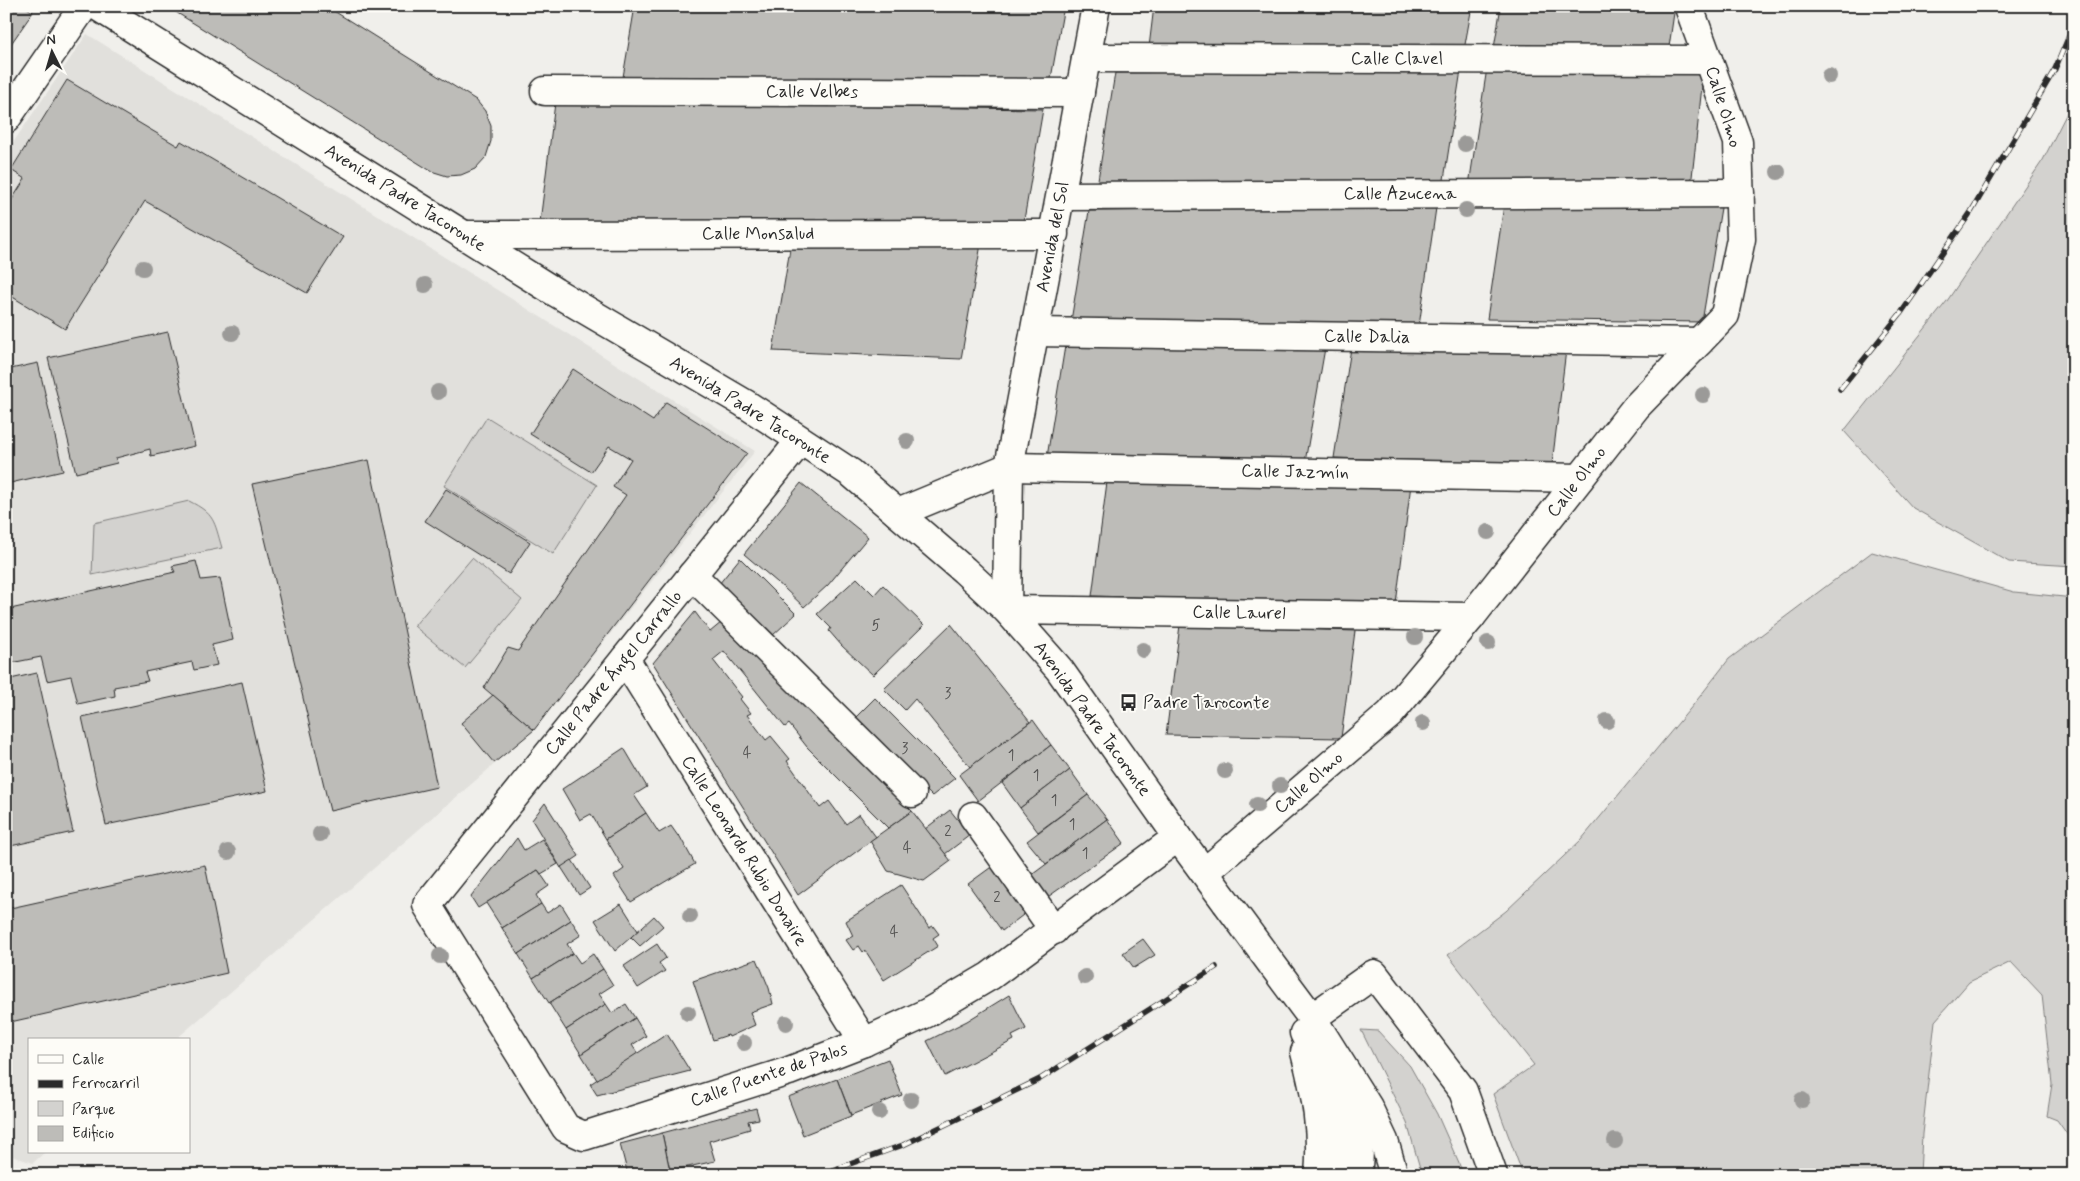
<svg xmlns="http://www.w3.org/2000/svg" width="2080" height="1181" font-family="Mynerve,sans-serif">
<rect width="100%" height="100%" fill="#f0efeb"/>
<filter id="ink" filterUnits="userSpaceOnUse"><feTurbulence type="fractalNoise" baseFrequency=".02" numOctaves="2"/><feDisplacementMap in="SourceGraphic" scale="10" xChannelSelector="R" yChannelSelector="G"/><feConvolveMatrix kernelMatrix="1 2 1 2 8 2 1 2 1" color-interpolation-filters="sRGB"/></filter>
<g filter="url(#ink)">
<path fill="#e1e0dc" d="M 87,34 L 755,451 L 534,730 L 175,1040 L 29,1040 L 29,1152 L 45,1152 L 33,1163 L 6,1154 L 6,153 Z"/>
<g fill="#d3d2cf" stroke="#7f7e7d">
<path d="M 2074,99 L 2074,566 L 2009,562 L 1913,508 L 1844,431 L 1947,301 L 2043,160 Z"/>
<path d="M 487,417 L 597,485 L 553,554 L 444,486 Z"/>
<path d="M 189,501 C 215,514 214,521 222,548 L 92,575 L 94,523 Z"/>
<path d="M 1872,552 L 2014,592 L 2074,598 L 2074,1144 L 2057,1120 L 2047,1116 L 2052,1084 L 2042,995 L 2011,962 L 1969,982 L 1935,1021 L 1922,1134 L 1920,1175 L 1523,1175 L 1493,1094 L 1534,1065 L 1448,955 L 1506,911 L 1581,840 L 1694,704 L 1729,659 Z"/>
<path d="M 472,558 L 522,600 L 465,668 L 414,626 Z"/>
<path d="M 1361,1030 L 1378,1031 L 1410,1066 L 1437,1114 L 1464,1175 L 1422,1175 L 1407,1123 Z"/>
</g>
<g fill="#bdbcb8" stroke="#2b2b2b">
<path d="M 6,6 L 24,6 L 33,12 L 6,51 Z"/>
<path d="M 166,6 L 326,6 L 476,100 L 485,111 L 491,126 L 491,141 L 486,157 L 475,169 L 461,175 L 447,176 L 431,171 Z"/>
<path d="M 635,6 L 1064,6 L 1050,84 L 622,83 Z"/>
<path d="M 1154,6 L 1472,6 L 1464,50 L 1149,47 Z"/>
<path d="M 1501,6 L 1675,6 L 1669,47 L 1494,48 Z"/>
<path d="M 1487,68 L 1704,68 L 1691,186 L 1469,185 Z"/>
<path d="M 1461,70 L 1443,186 L 1097,186 L 1115,73 Z"/>
<path d="M 67,80 L 178,146 L 181,141 L 343,237 L 307,293 L 145,201 L 65,329 L 6,293 L 6,209 L 25,179 L 11,170 Z"/>
<path d="M 555,103 L 1043,109 L 1024,220 L 540,222 Z"/>
<path d="M 1722,202 L 1702,322 L 1487,319 L 1504,205 Z"/>
<path d="M 1436,208 L 1419,326 L 1071,321 L 1089,211 Z"/>
<path d="M 791,243 L 981,244 L 961,359 L 773,351 Z"/>
<path d="M 168,332 L 195,446 L 151,456 L 150,449 L 116,458 L 117,463 L 76,473 L 48,358 Z"/>
<path d="M 1065,346 L 1325,348 L 1305,462 L 1047,457 Z"/>
<path d="M 1351,348 L 1566,350 L 1552,464 L 1334,458 Z"/>
<path d="M 38,363 L 63,471 L 6,484 L 6,370 Z"/>
<path d="M 573,369 L 653,421 L 666,402 L 747,453 L 534,730 L 484,688 L 508,648 L 518,651 L 626,495 L 613,487 L 631,459 L 609,446 L 591,472 L 530,434 Z"/>
<path d="M 369,460 L 437,787 L 330,811 L 252,484 Z"/>
<path d="M 1107,482 L 1411,484 L 1396,604 L 1092,596 Z"/>
<path d="M 801,483 L 868,537 L 828,585 L 804,607 L 784,588 L 744,554 Z"/>
<path d="M 446,489 L 530,542 L 509,574 L 425,521 Z"/>
<path d="M 740,558 L 796,614 L 772,636 L 719,584 Z"/>
<path d="M 196,561 L 201,580 L 220,578 L 233,640 L 212,645 L 217,665 L 194,670 L 192,662 L 145,672 L 148,681 L 114,687 L 115,696 L 78,704 L 71,676 L 47,681 L 41,657 L 6,664 L 6,610 L 175,572 L 172,566 Z"/>
<path d="M 857,578 L 874,595 L 883,585 L 924,625 L 873,675 L 842,646 L 829,631 L 831,628 L 817,614 Z"/>
<path d="M 695,612 L 710,632 L 722,622 L 912,811 L 888,828 L 807,747 L 789,724 L 785,727 L 724,651 L 713,660 L 742,697 L 740,699 L 751,713 L 747,715 L 766,740 L 771,736 L 790,759 L 787,761 L 820,808 L 829,801 L 846,824 L 859,814 L 876,837 L 798,895 L 653,663 Z"/>
<path d="M 951,624 L 1030,722 L 970,767 L 915,699 L 905,710 L 884,689 Z"/>
<path d="M 1180,625 L 1355,631 L 1341,738 L 1166,735 Z"/>
<path d="M 37,673 L 73,832 L 6,847 L 6,680 Z"/>
<path d="M 242,682 L 267,791 L 106,825 L 82,717 Z"/>
<path d="M 493,695 L 534,730 L 494,763 L 461,723 Z"/>
<path d="M 875,698 L 955,778 L 932,796 L 854,719 Z"/>
<path d="M 1033,720 L 1051,745 L 978,801 L 959,775 Z"/>
<path d="M 1051,745 L 1070,770 L 1020,808 L 1002,783 Z"/>
<path d="M 624,748 L 647,787 L 634,795 L 646,813 L 606,839 L 591,814 L 580,820 L 562,789 Z"/>
<path d="M 1070,770 L 1088,795 L 1038,832 L 1020,808 Z"/>
<path d="M 1088,795 L 1107,819 L 1046,864 L 1027,841 Z"/>
<path d="M 545,803 L 579,856 L 561,868 L 532,820 Z"/>
<path d="M 950,810 L 970,835 L 945,854 L 925,829 Z"/>
<path d="M 912,811 L 951,861 L 924,881 L 888,871 L 870,841 Z"/>
<path d="M 646,813 L 659,833 L 671,826 L 678,836 L 679,835 L 695,864 L 631,902 L 614,876 L 624,869 L 606,839 Z"/>
<path d="M 1107,819 L 1124,843 L 1045,899 L 1029,877 Z"/>
<path d="M 517,838 L 524,850 L 542,839 L 558,864 L 541,874 L 538,870 L 478,908 L 471,897 Z"/>
<path d="M 572,860 L 590,888 L 579,895 L 561,867 Z"/>
<path d="M 205,865 L 227,973 L 6,1023 L 6,909 Z"/>
<path d="M 994,865 L 1027,912 L 1002,931 L 968,884 Z"/>
<path d="M 538,870 L 549,886 L 536,895 L 541,904 L 502,928 L 486,903 Z"/>
<path d="M 901,885 L 929,928 L 933,926 L 939,934 L 933,938 L 938,946 L 884,980 L 865,950 L 863,952 L 859,946 L 853,950 L 846,940 L 853,936 L 846,921 Z"/>
<path d="M 541,904 L 547,913 L 561,904 L 571,920 L 518,954 L 502,928 Z"/>
<path d="M 621,904 L 638,931 L 615,951 L 595,920 Z"/>
<path d="M 654,916 L 663,926 L 640,946 L 631,937 Z"/>
<path d="M 571,920 L 581,935 L 567,944 L 573,953 L 533,978 L 518,954 Z"/>
<path d="M 1143,939 L 1155,955 L 1134,968 L 1123,953 Z"/>
<path d="M 657,944 L 666,958 L 659,963 L 665,971 L 638,988 L 624,966 Z"/>
<path d="M 573,953 L 580,963 L 593,954 L 603,969 L 549,1003 L 533,978 Z"/>
<path d="M 757,959 L 769,988 L 773,1004 L 750,1012 L 755,1025 L 729,1037 L 728,1035 L 713,1040 L 693,981 Z"/>
<path d="M 603,969 L 613,985 L 599,994 L 606,1004 L 566,1030 L 549,1003 Z"/>
<path d="M 1009,995 L 1026,1029 L 1012,1036 L 1014,1040 L 945,1076 L 927,1041 L 967,1021 Z"/>
<path d="M 606,1004 L 612,1013 L 626,1004 L 635,1018 L 581,1054 L 566,1030 Z"/>
<path d="M 635,1018 L 646,1036 L 632,1045 L 638,1054 L 597,1080 L 581,1054 Z"/>
<path d="M 667,1034 L 690,1071 L 597,1095 L 590,1084 Z"/>
<path d="M 888,1059 L 902,1095 L 851,1115 L 837,1079 Z"/>
<path d="M 837,1079 L 851,1116 L 803,1135 L 788,1097 Z"/>
<path d="M 756,1108 L 759,1119 L 748,1121 L 750,1129 L 709,1141 L 715,1161 L 670,1171 L 662,1133 Z"/>
<path d="M 662,1133 L 670,1171 L 655,1175 L 628,1175 L 620,1144 Z"/>
</g>
<g fill="none" stroke-linecap="round" stroke-linejoin="round">
<defs>
<g id="minor">
<path d="M 1096,6 L 1009,467 L 1007,610 L 1471,617"/>
<path d="M 1086,58 L 1708,60"/>
<path d="M 545,91 L 1080,93"/>
<path d="M 6,119 L 84,6"/>
<path d="M 1061,196 L 1740,193"/>
<path d="M 463,235 L 1054,234"/>
<path d="M 1035,332 L 1699,342"/>
<path d="M 800,441 L 427,905 L 566,1128 L 584,1136 L 789,1071 L 864,1042 L 927,1013 L 990,976 L 1178,837"/>
<path d="M 898,513 L 1009,467 L 1580,478"/>
<path d="M 692,575 L 912,793"/>
<path d="M 625,659 L 864,1042"/>
<path d="M 973,816 L 1054,930"/>
<path d="M 1205,872 L 1390,714 L 1471,617 L 1636,407 L 1725,315 L 1741,239 L 1738,142 L 1690,10 L 1691,6"/>
<path d="M 1312,1018 L 1374,974 L 1463,1091 L 1493,1175"/>
<path d="M 1305,1052 C 1316,1093 1323,1132 1319,1175"/>
<path d="M 1347,1078 C 1360,1102 1361,1148 1357,1175"/>
</g>
<g id="major">
<path d="M 97,6 L 555,292 L 744,403 L 851,473 L 964,570 L 1007,610 L 1059,669 L 1178,837 L 1226,902"/>
<path d="M 1271,963 L 1312,1018 L 1368,1107 L 1384,1141 L 1394,1175"/>
<path d="M 1304,1033 C 1319,1063 1335,1094 1338,1128 C 1339,1143 1337,1160 1340,1175"/>
</g>
</defs>
<use href="#minor" stroke="#2b2b2b" stroke-width="31"/>
<use href="#major" stroke="#2b2b2b" stroke-width="31"/>
<use href="#minor" stroke="#fdfcf7" stroke-width="28"/>
<use href="#major" stroke="#fdfcf7" stroke-width="28"/>
<defs>
<g id="rail">
<path d="M 1840,389 L 1901,313 L 1971,212 L 2055,69 L 2074,24"/>
<path d="M 819,1175 L 903,1145 L 1040,1079 L 1216,967"/>
</g>
</defs>
<use href="#rail" stroke="#2b2b2b" stroke-width="5.5"/>
<use href="#rail" stroke="#fdfcf7" stroke-width="4" stroke-dasharray="11" stroke-linecap="butt"/>
<defs>
<path id="major-bridge" d="M 1226,902 L 1271,963"/>
</defs>
<use href="#major-bridge" stroke="#2b2b2b" stroke-width="31" stroke-linecap="butt"/>
<use href="#major-bridge" stroke="#fdfcf7" stroke-width="28"/>
</g>
<g fill="#9b9a98">
<circle cx="1829" cy="76" r="8"/>
<circle cx="1465" cy="144" r="8"/>
<circle cx="1778" cy="172" r="8"/>
<circle cx="1466" cy="210" r="8"/>
<circle cx="143" cy="268" r="8"/>
<circle cx="425" cy="285" r="8"/>
<circle cx="232" cy="333" r="8"/>
<circle cx="438" cy="392" r="8"/>
<circle cx="1703" cy="395" r="8"/>
<circle cx="907" cy="441" r="8"/>
<circle cx="1488" cy="532" r="8"/>
<circle cx="1415" cy="637" r="8"/>
<circle cx="1488" cy="643" r="8"/>
<circle cx="1143" cy="650" r="8"/>
<circle cx="1607" cy="721" r="8"/>
<circle cx="1423" cy="723" r="8"/>
<circle cx="1225" cy="771" r="8"/>
<circle cx="1280" cy="786" r="8"/>
<circle cx="1257" cy="805" r="8"/>
<circle cx="320" cy="834" r="8"/>
<circle cx="228" cy="852" r="8"/>
<circle cx="690" cy="916" r="8"/>
<circle cx="440" cy="956" r="8"/>
<circle cx="1085" cy="977" r="8"/>
<circle cx="688" cy="1013" r="8"/>
<circle cx="786" cy="1023" r="8"/>
<circle cx="744" cy="1043" r="8"/>
<circle cx="911" cy="1100" r="8"/>
<circle cx="1802" cy="1100" r="8"/>
<circle cx="879" cy="1112" r="8"/>
<circle cx="1615" cy="1141" r="8"/>
</g>
</g>
<defs>
<symbol id="bus-bare" viewBox="-9 -9 18 18"><path d="M-5-6H5V4H4V6H2V4H-2V6H-4V4H-5ZM-3.5-4V0h7V-4ZM-3.5 1.2v1.5H-2V1.2ZM2 1.2v1.5H3.5V1.2Z" fill="#2b2b2b" stroke="#fdfcf7" stroke-width="2.5" paint-order="stroke"/></symbol>
</defs>
<g fill-rule="evenodd">
<use href="#bus-bare" x="1116" y="690" width="25" height="25"/>
</g>
<g text-anchor="middle" dominant-baseline="central" stroke-width="4" stroke-linejoin="round" paint-order="stroke">
<g font-size="15" fill="#504f4e">
<text x="876" y="626">5</text>
<text x="948" y="694">3</text>
<text x="905" y="749">3</text>
<text x="747" y="753">4</text>
<text x="1011" y="756">1</text>
<text x="1036" y="776">1</text>
<text x="1054" y="801">1</text>
<text x="1072" y="825">1</text>
<text x="948" y="832">2</text>
<text x="907" y="848">4</text>
<text x="1085" y="854">1</text>
<text x="997" y="898">2</text>
<text x="894" y="932">4</text>
</g>
<g font-size="18" fill="#2b2b2b" stroke="#fdfcf7">
<text x="1397" y="59">Calle Clavel</text>
<text x="812" y="92">Calle Velbes</text>
<text transform="translate(1723 107) rotate(73)">Calle Olmo</text>
<text x="1400" y="194">Calle Azucena</text>
<text transform="translate(405 198) rotate(32)">Avenida Padre Tacoronte</text>
<text x="758" y="234">Calle Monsalud</text>
<text transform="translate(1053 237) rotate(-79)">Avenida del Sol</text>
<text transform="translate(1367 337) rotate(1)">Calle Dalia</text>
<text transform="translate(750 410) rotate(32)">Avenida Padre Tacoronte</text>
<text transform="translate(1295 472) rotate(1)">Calle Jazmín</text>
<text transform="translate(1577 482) rotate(-52)">Calle Olmo</text>
<text transform="translate(1239 613) rotate(1)">Calle Laurel</text>
<text transform="translate(614 673) rotate(-51)">Calle Padre Ángel Carrallo</text>
<text transform="translate(1092 719) rotate(54)">Avenida Padre Tacoronte</text>
<text transform="translate(1309 783) rotate(-41)">Calle Olmo</text>
<text transform="translate(744 851) rotate(58)">Calle Leonardo Rubio Donaire</text>
<text transform="translate(769 1075) rotate(-19)">Calle Puente de Palos</text>
</g>
<g font-size="18" fill="#2b2b2b" stroke="#fdfcf7" text-anchor="start">
<text x="1143" y="703">Padre Taroconte</text>
</g>
</g>
<rect width="2080" height="1181" fill="none" stroke="#fdfcf7" stroke-width="25"/>
<rect x="12" y="12" width="2055" height="1156" fill="none" stroke="#2b2b2b" stroke-width="2" filter="url(#ink)"/>
<rect x="28" y="1038" width="162" height="115" fill="#fdfcf7" stroke="#a9a8a5"/>
<rect x="38" y="1055" width="25" height="8" fill="#fdfcf7" stroke="#a9a8a5"/>
<text x="72" y="1064" font-size="15" fill="#2b2b2b">Calle</text>
<rect x="38" y="1080" width="25" height="8" fill="#2b2b2b" stroke="#a9a8a5"/>
<text x="72" y="1088" font-size="15" fill="#2b2b2b">Ferrocarril</text>
<rect x="38" y="1101" width="25" height="15" fill="#d3d2cf" stroke="#a9a8a5"/>
<text x="72" y="1114" font-size="15" fill="#2b2b2b">Parque</text>
<rect x="38" y="1126" width="25" height="15" fill="#bdbcb8" stroke="#a9a8a5"/>
<text x="72" y="1138" font-size="15" fill="#2b2b2b">Edificio</text>
<g transform="translate(52 52) rotate(355)" stroke="#fdfcf7" stroke-width="4" paint-order="stroke">
<path d="M0-4L9 19L0 12L-9 19Z" fill="#2b2b2b"/>
<text y="-8" font-size="14" font-weight="bold" text-anchor="middle" fill="#2b2b2b">N</text>
</g>
</svg>
